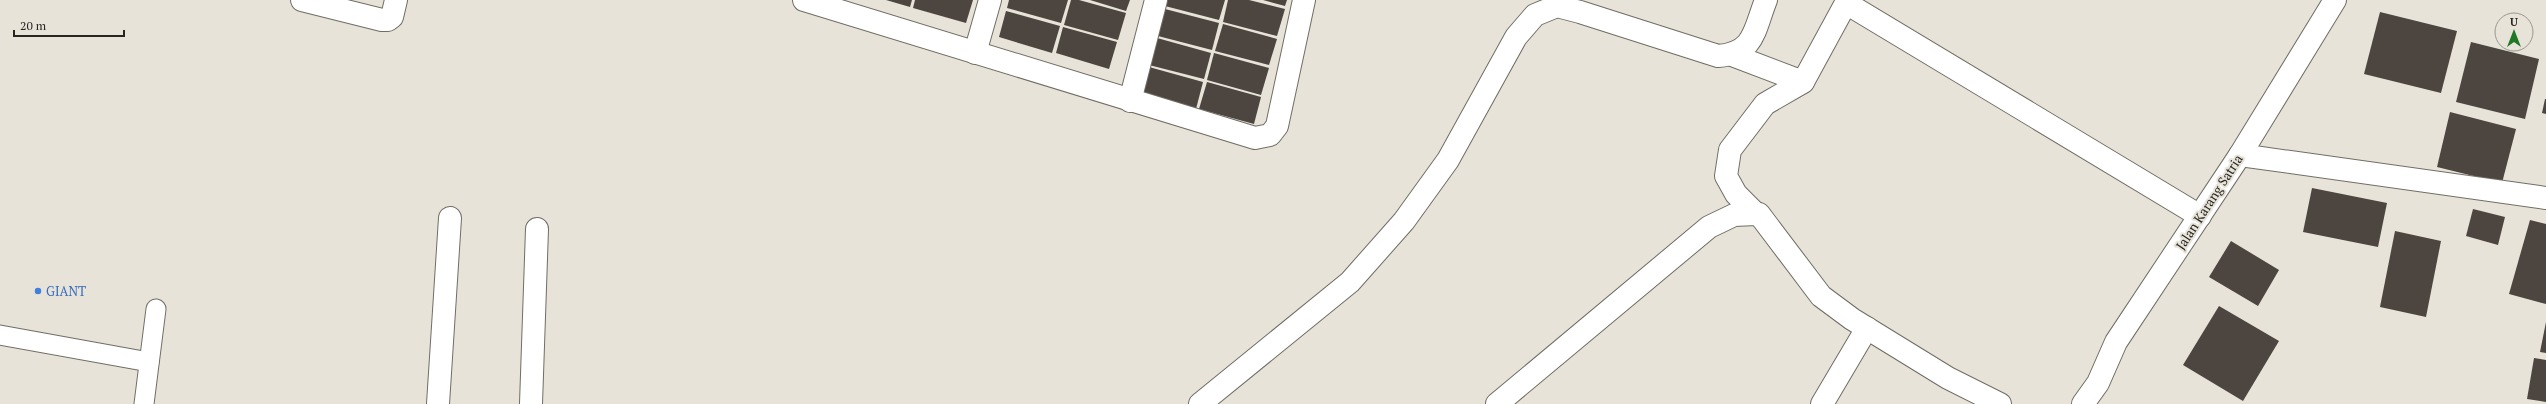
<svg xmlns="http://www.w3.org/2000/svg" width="2546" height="404" font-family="'PT Serif',serif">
<rect width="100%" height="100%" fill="#e7e3d9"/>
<g fill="#4d4540">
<path d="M 886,0 L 912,0 L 910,7 Z"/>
<path d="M 915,0 L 973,0 L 966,23 L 913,8 Z"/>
<path d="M 1009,0 L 1068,0 L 1061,23 L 1007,8 Z"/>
<path d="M 1071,0 L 1079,0 L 1126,13 L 1118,40 L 1064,25 Z"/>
<path d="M 1090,0 L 1130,0 L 1126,11 Z"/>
<path d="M 1167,0 L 1225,0 L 1219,20 L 1165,6 Z"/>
<path d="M 1228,0 L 1249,0 L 1285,9 L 1277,36 L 1223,22 Z"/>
<path d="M 1263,0 L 1287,0 L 1285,6 Z"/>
<path d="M 1165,9 L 1219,23 L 1212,50 L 1158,36 Z"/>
<path d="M 1006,11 L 1060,26 L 1052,53 L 999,37 Z"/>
<path d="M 2380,12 L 2457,31 L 2441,93 L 2364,74 Z"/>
<path d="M 1223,24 L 1277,39 L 1269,65 L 1215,51 Z"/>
<path d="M 1063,27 L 1117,42 L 1109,69 L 1056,53 Z"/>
<path d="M 1157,38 L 1211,53 L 1204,79 L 1149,65 Z"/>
<path d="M 2471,42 L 2539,59 L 2525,119 L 2456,102 Z"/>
<path d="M 1214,53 L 1269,68 L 1261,95 L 1207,80 Z"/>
<path d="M 1149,67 L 1203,82 L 1196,109 L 1142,94 Z"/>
<path d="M 1207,82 L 1261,97 L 1254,124 L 1199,109 Z"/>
<path d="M 2545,99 L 2546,99 L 2546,114 L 2542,113 Z"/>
<path d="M 2450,112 L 2516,129 L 2502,183 L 2437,167 Z"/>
<path d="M 2312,188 L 2387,203 L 2378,247 L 2303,232 Z"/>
<path d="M 2473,209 L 2505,217 L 2498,245 L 2466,236 Z"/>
<path d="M 2530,220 L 2546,224 L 2546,304 L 2509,294 Z"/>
<path d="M 2395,231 L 2441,241 L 2426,317 L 2380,307 Z"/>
<path d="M 2231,241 L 2279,270 L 2258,306 L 2209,277 Z"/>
<path d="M 2219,306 L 2279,341 L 2243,401 L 2183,365 Z"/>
<path d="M 2546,322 L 2546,353 L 2540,352 Z"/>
<path d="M 2534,358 L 2546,360 L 2546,402 L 2527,399 Z"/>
</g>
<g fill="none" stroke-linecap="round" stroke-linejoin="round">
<defs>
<g id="service">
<path d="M 0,335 L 149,362"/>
<path d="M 144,404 L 156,309"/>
</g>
<g id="minor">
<path d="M 302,0 L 382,20 L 388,20 L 392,17 L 396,0"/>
<path d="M 804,0 L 1255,138 L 1270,135 L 1277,126 L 1304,0"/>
<path d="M 975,53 L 990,0"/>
<path d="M 1732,55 L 1803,82 L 1846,3 L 2200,216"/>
<path d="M 1130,101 L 1156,0"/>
<path d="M 2240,155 L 2546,198"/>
<path d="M 1756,214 L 1736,194 L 1726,176 L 1730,150 L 1765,104 L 1803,82"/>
<path d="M 438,404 L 450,218"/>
<path d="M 531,404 L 537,229"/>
<path d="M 1200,404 L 1350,282 L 1404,221 L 1448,160 L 1516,37 L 1535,15 L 1557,6 L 1580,12 L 1718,56 C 1755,53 1754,30 1766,0"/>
<path d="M 1497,404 L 1709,227 L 1734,215 L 1756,214 L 1759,214 L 1821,296 L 1852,319 L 1948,378 L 2000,404"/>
<path d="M 1822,404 L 1867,328"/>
</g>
<path id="tertiary" d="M 2083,404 L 2098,383 L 2116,342 L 2240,155 L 2335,0"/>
</defs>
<use href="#service" stroke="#716d64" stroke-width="21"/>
<use href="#minor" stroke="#716d64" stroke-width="24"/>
<use href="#tertiary" stroke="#716d64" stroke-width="24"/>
<use href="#service" stroke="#fff" stroke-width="19"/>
<use href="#minor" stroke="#fff" stroke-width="22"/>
<use href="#tertiary" stroke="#fff" stroke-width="22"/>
</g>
<circle fill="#3f7fe0" stroke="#e7e3d9" stroke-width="1.5" cx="38" cy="291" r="4"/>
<g text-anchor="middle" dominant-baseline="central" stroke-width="4" stroke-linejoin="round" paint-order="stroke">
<g font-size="13" fill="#272622" stroke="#e7e3d9">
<text transform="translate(2209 202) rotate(-57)">Jalan Karang Satria</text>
</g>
<g font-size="13" fill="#366cbe" stroke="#e7e3d9" text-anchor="start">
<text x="46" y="291">GIANT</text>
</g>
</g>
<g transform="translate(2514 32)"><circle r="19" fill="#e7e3d9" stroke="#9a9790"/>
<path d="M0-3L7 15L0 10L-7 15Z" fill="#1f7826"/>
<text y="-6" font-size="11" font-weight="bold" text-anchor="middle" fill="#272622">U</text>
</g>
<path d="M14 30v6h110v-6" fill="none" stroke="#272622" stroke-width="2"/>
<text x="20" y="30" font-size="12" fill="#272622" stroke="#e7e3d9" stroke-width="3" paint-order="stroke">20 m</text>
</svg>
